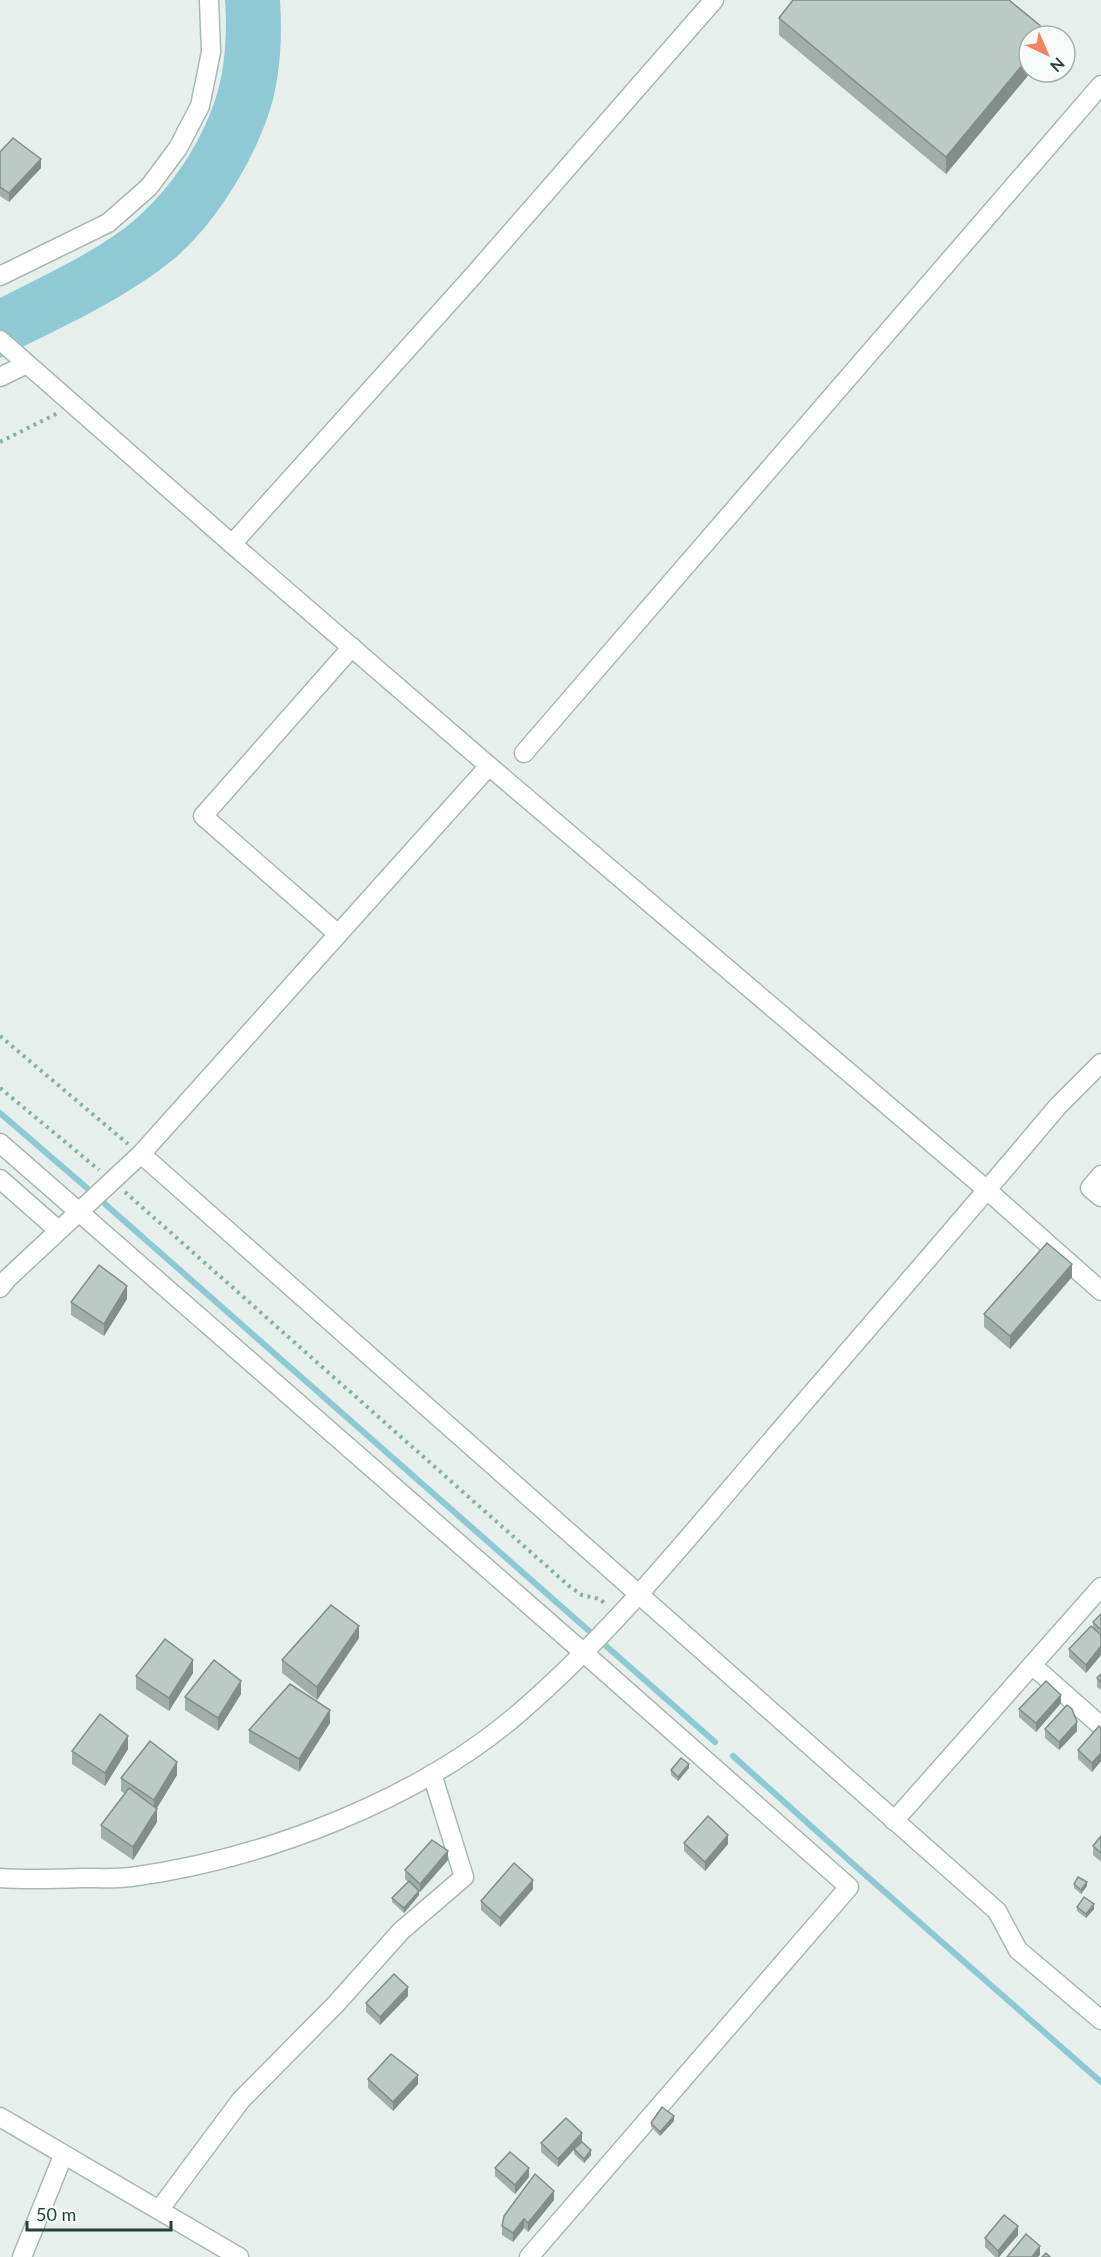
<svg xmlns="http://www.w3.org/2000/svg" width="1101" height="2257" font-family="Lato,sans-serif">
<rect width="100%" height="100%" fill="#e6efeb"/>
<path fill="#8ec9d4" d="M 225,0 L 280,0 C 282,32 281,64 274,95 C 261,151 215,227 170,262 C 121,301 56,330 0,358 L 0,298 C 44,275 101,250 138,217 C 178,181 212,127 222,73 C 226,50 227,23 225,0 Z"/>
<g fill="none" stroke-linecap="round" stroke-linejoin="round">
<g stroke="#8ec9d4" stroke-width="6">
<path d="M 0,1113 L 87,1188"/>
<path d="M 105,1204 L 715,1742"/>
<path d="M 733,1756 L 861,1871 L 1101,2082"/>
</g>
<defs>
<g id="minor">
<path d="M 0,276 L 108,223 L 149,187 L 178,148 L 200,106 L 211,52 L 209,0"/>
<path d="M 0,340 L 232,544 L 489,766 L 987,1190 L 1101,1291"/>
<path d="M 0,377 L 27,364"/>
<path d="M 232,544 L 472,277 L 714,0"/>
<path d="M 524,753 L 1101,85"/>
<path d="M 338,934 L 203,816 L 352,647"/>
<path d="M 0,1143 L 584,1653 L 849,1887 L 529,2257"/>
<path d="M 141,1154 L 997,1911 L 1018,1950 L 1101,2020"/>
<path d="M 1101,1175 L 1090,1188 L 1101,1197"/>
<path d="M 0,1179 L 58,1230"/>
<path d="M 0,1288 L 8,1278 L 141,1154 L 489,766"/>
<path d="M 1032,1665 L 1101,1726"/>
<path d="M 894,1821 L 1101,1587"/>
<path d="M 0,1878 C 27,1880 55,1879 82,1878 C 98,1878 115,1879 131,1877 C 263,1859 417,1801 519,1713 C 613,1632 691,1534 771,1441 C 867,1329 963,1219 1058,1106 L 1101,1063"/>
<path d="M 0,2117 L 239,2257"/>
<path d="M 159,2210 L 241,2100 L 336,2004 L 401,1931 L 464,1877 L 432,1774"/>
<path d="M 22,2257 L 63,2156"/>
</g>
</defs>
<use href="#minor" stroke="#a8b8b2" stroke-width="21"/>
<g stroke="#86b3a5" stroke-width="4" stroke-dasharray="3 4.5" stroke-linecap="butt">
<path d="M 0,442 L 58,413"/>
<path d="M 0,1036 L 128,1144"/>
<path d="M 0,1088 L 99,1170"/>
<path d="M 125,1192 L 569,1586 L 582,1595 L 600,1599 L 605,1604"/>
</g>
<use href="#minor" stroke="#fff" stroke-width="18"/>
</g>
<g fill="#a1aea9">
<path d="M 779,18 L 1049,36 L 1029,72 L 1031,72 L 946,174 L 779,35 Z"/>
<path d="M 0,152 L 41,168 L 9,202 L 0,196 Z"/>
<path d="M 1072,1277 L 1010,1349 L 984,1327 L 984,1314 Z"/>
<path d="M 127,1299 L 104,1336 L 71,1315 L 71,1302 Z"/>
<path d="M 1101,1614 L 1101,1655 L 1086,1673 L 1069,1657 L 1069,1649 L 1093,1628 L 1093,1622 Z"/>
<path d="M 359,1638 L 317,1700 L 282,1673 L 282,1660 Z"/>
<path d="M 193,1673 L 169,1711 L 136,1689 L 136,1676 Z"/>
<path d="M 1101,1674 L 1101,1690 L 1097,1687 L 1097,1678 Z"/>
<path d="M 241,1694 L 218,1731 L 185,1710 L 185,1697 Z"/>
<path d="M 1061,1703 L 1036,1732 L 1019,1717 L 1019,1709 Z"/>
<path d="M 330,1723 L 299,1772 L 249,1743 L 249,1730 Z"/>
<path d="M 1101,1728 L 1101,1761 L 1092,1772 L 1078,1759 L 1078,1750 Z"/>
<path d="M 1045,1729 L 1077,1731 L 1059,1750 L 1045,1738 Z"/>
<path d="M 128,1749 L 105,1786 L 72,1764 L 72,1751 Z"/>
<path d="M 689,1768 L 678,1781 L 671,1775 L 671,1770 Z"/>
<path d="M 177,1775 L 156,1809 L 157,1822 L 133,1860 L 101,1838 L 101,1825 L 125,1794 L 121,1791 L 121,1778 Z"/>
<path d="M 1101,1836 L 1101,1862 L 1093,1855 L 1093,1846 Z"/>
<path d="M 684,1843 L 728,1844 L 705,1871 L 684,1851 Z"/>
<path d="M 448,1860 L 420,1892 L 419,1891 L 419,1895 L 404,1913 L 392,1902 L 392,1898 L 408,1882 L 405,1879 L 405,1870 Z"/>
<path d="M 1074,1884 L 1087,1886 L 1081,1894 L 1074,1888 Z"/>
<path d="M 533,1889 L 500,1927 L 481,1910 L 481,1901 Z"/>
<path d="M 1077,1907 L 1094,1909 L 1086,1918 L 1077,1911 Z"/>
<path d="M 408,1996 L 380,2025 L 366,2012 L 366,2003 Z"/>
<path d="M 368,2079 L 418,2084 L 393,2111 L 368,2088 Z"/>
<path d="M 674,2121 L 660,2136 L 651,2127 L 651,2123 Z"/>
<path d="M 582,2141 L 575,2149 L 591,2155 L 584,2163 L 574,2154 L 574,2149 L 558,2167 L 541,2152 L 541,2143 Z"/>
<path d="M 495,2168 L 529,2177 L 515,2194 L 495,2176 Z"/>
<path d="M 554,2200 L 528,2232 L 524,2228 L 513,2242 L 502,2235 L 502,2226 Z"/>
<path d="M 1018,2235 L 999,2257 L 995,2257 L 985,2247 L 985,2238 Z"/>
</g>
<g fill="#838d89">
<path d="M 1029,57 L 1029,72 L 1031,72 L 946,174 L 946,157 Z"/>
<path d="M 41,159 L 41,168 L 9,202 L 9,193 Z"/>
<path d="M 1072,1264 L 1072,1277 L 1010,1349 L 1010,1336 Z"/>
<path d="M 127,1286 L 127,1299 L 104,1336 L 104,1324 Z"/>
<path d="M 359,1626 L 359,1638 L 317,1700 L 317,1687 Z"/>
<path d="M 1101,1646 L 1101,1655 L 1086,1673 L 1086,1665 Z"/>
<path d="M 193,1660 L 193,1673 L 169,1711 L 169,1698 Z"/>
<path d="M 241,1681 L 241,1694 L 218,1731 L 218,1718 Z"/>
<path d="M 1061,1695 L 1061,1703 L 1036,1732 L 1036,1723 Z"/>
<path d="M 330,1710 L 330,1723 L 299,1772 L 299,1759 Z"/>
<path d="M 1077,1722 L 1077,1731 L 1059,1750 L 1059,1742 Z"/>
<path d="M 128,1736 L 128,1749 L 105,1786 L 105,1773 Z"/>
<path d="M 1101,1753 L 1101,1761 L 1092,1772 L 1092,1763 Z"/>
<path d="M 177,1762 L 177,1775 L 154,1813 L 154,1800 Z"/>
<path d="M 689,1764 L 689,1768 L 678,1781 L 678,1777 Z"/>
<path d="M 157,1809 L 157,1822 L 133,1860 L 133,1847 Z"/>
<path d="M 728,1835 L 728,1844 L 705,1871 L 705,1862 Z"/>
<path d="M 448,1851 L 448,1860 L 420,1892 L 420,1884 Z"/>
<path d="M 533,1880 L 533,1889 L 500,1927 L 500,1918 Z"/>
<path d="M 1087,1882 L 1087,1886 L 1081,1894 L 1081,1890 Z"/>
<path d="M 419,1891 L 419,1895 L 404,1913 L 404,1908 Z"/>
<path d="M 1094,1904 L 1094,1909 L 1086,1918 L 1086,1914 Z"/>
<path d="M 408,1987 L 408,1996 L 380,2025 L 380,2017 Z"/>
<path d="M 418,2075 L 418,2084 L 393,2111 L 393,2102 Z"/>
<path d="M 674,2116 L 674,2121 L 660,2136 L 660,2132 Z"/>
<path d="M 582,2133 L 582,2141 L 558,2167 L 558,2159 Z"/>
<path d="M 591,2150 L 591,2155 L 584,2163 L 584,2159 Z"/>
<path d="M 529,2168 L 529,2177 L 515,2194 L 515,2185 Z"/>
<path d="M 554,2191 L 554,2200 L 528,2232 L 528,2223 Z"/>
<path d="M 524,2219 L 524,2228 L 513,2242 L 513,2233 Z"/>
<path d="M 1018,2226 L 1018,2235 L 999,2257 L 998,2257 L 998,2251 Z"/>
<path d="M 1040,2246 L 1040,2255 L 1038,2257 L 1032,2257 Z"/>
</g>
<g fill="#bbcac4" stroke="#838d89" stroke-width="1.5">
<path d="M 793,0 L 1009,0 L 1049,33 L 1047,36 L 1029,36 L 1029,57 L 946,157 L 779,18 Z"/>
<path d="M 13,138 L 41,159 L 9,193 L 0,187 L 0,152 Z"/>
<path d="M 1047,1243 L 1072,1264 L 1010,1336 L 984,1314 Z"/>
<path d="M 99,1265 L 127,1286 L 104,1324 L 71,1302 Z"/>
<path d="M 331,1605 L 359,1626 L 317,1687 L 282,1660 Z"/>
<path d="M 1101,1614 L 1101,1630 L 1093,1622 Z"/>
<path d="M 1091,1626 L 1101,1635 L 1101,1646 L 1086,1665 L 1069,1649 Z"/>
<path d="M 165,1639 L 193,1660 L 169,1698 L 136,1676 Z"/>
<path d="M 214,1660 L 241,1681 L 218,1718 L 185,1697 Z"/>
<path d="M 1101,1674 L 1101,1682 L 1097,1678 Z"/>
<path d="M 1046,1681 L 1061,1695 L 1036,1723 L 1019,1709 Z"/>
<path d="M 290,1684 L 330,1710 L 299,1759 L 249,1730 Z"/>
<path d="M 1067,1705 L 1072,1709 L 1077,1722 L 1059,1742 L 1045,1729 Z"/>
<path d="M 100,1714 L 128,1736 L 105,1773 L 72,1751 Z"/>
<path d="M 1099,1726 L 1101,1728 L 1101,1753 L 1092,1763 L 1078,1750 Z"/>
<path d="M 150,1741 L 177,1762 L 154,1800 L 121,1778 Z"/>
<path d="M 681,1758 L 689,1764 L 678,1777 L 671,1770 Z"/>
<path d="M 129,1788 L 157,1809 L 133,1847 L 101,1825 Z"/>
<path d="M 708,1816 L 728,1835 L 705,1862 L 684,1843 Z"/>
<path d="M 1101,1836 L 1101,1853 L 1093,1846 Z"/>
<path d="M 432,1840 L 448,1851 L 420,1884 L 405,1870 Z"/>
<path d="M 514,1863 L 533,1880 L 500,1918 L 481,1901 Z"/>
<path d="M 1078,1877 L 1087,1882 L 1081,1890 L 1074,1884 Z"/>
<path d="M 409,1881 L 419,1891 L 404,1908 L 392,1898 Z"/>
<path d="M 1084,1897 L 1094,1904 L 1086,1914 L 1077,1907 Z"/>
<path d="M 394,1974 L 408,1987 L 380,2017 L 366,2003 Z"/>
<path d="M 391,2054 L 418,2075 L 393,2102 L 368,2079 Z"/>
<path d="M 662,2107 L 674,2116 L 660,2132 L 651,2123 Z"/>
<path d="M 566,2118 L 582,2133 L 558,2159 L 541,2143 Z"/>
<path d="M 582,2142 L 591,2150 L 584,2159 L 574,2149 Z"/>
<path d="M 510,2152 L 529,2168 L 515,2185 L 495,2168 Z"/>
<path d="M 535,2174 L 554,2191 L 528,2223 L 524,2219 L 513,2233 L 502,2226 L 504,2216 Z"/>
<path d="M 1004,2215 L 1018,2226 L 998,2251 L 985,2238 Z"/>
<path d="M 1026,2234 L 1040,2246 L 1032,2257 L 1007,2257 Z"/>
<path d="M 1046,2253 L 1050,2257 L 1042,2257 Z"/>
</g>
<g transform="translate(1047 54) rotate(136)"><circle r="28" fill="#f7fbf9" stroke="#a3b1ad" stroke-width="1.5"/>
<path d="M0-4.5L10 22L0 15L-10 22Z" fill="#f4845f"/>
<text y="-9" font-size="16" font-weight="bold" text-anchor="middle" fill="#24423a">N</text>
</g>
<path d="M27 2221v9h144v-9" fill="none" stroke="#24423a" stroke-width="3"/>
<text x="36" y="2221" font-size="18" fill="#24423a" stroke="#f7fbf9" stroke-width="4.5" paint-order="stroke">50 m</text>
</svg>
